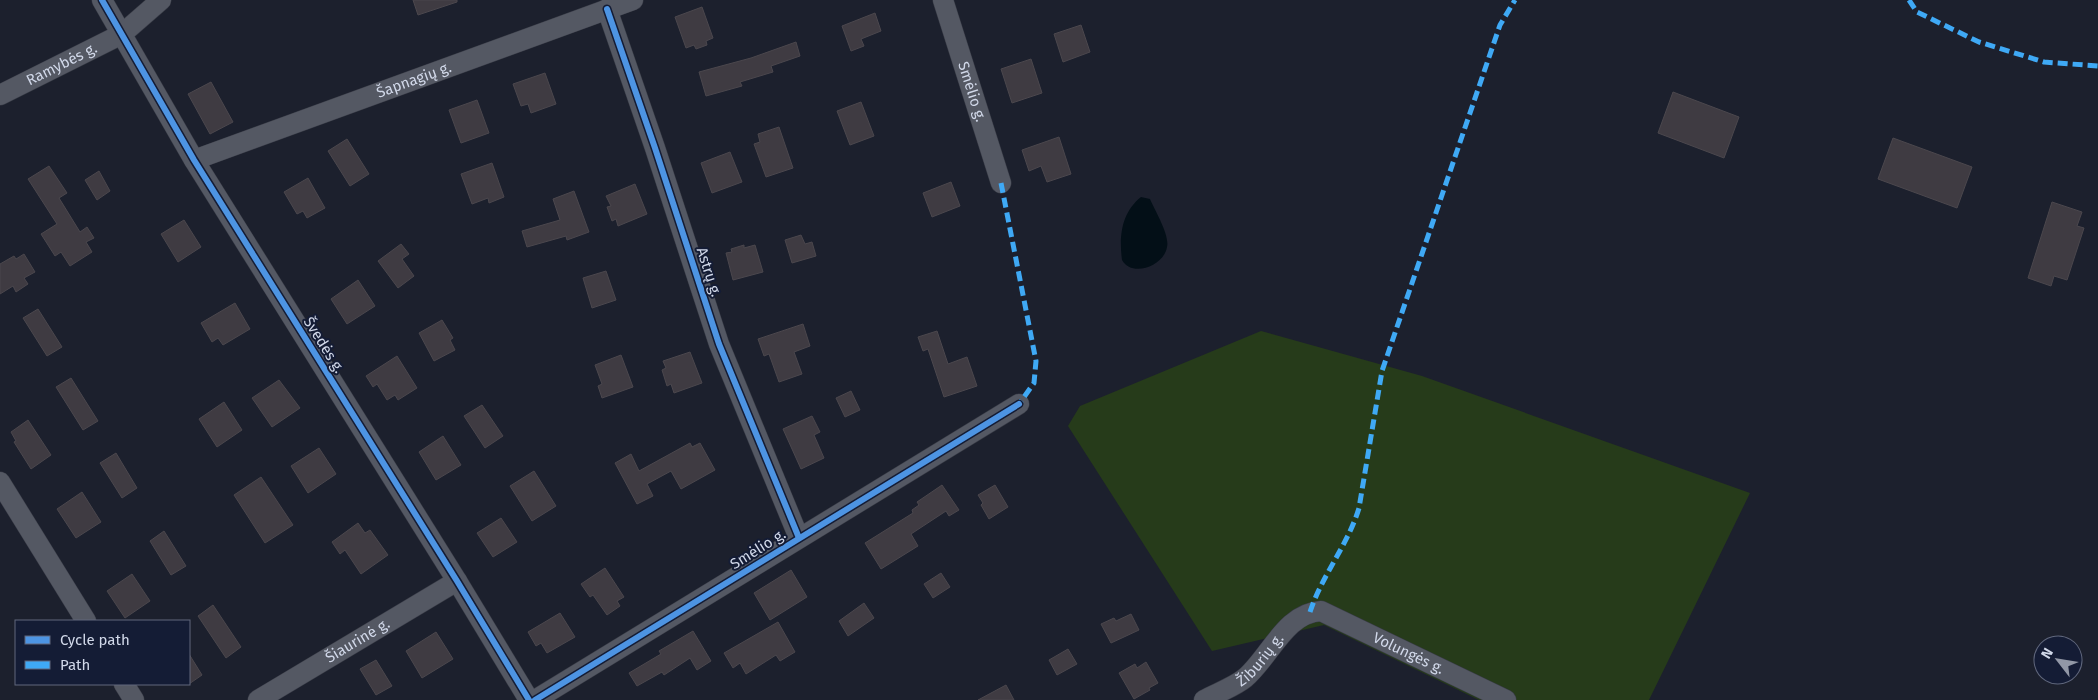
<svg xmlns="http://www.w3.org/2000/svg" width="2098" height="700" font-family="'Fira Sans',sans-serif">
<rect width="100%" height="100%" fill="#1c202d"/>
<path fill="#263b1a" d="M 1261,331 L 1422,376 L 1750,493 L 1649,700 L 1479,700 L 1324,625 L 1212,651 L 1068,426 L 1080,406 Z"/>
<path fill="#030f17" d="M 1141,197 L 1150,199 C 1155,211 1170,235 1167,247 C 1164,266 1132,278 1122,260 C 1119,237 1121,213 1141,197 Z"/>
<g fill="#3f3b42" stroke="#4b474d">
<path d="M 413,0 L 457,0 L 457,2 L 418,15 Z"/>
<path d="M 702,7 L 713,38 L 706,41 L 707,45 L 696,49 L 694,45 L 686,48 L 675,17 Z"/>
<path d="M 875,13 L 881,31 L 861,39 L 864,46 L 851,51 L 842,26 Z"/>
<path d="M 1081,25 L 1090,52 L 1063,62 L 1054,34 Z"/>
<path d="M 796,42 L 800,56 L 771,66 L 773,72 L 740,82 L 742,86 L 706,96 L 699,72 L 751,58 Z"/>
<path d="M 1031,59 L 1042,93 L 1012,103 L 1001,69 Z"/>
<path d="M 545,73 L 556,104 L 531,113 L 528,104 L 521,106 L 513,84 Z"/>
<path d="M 211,82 L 233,122 L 210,134 L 188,94 Z"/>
<path d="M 1673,92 L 1739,117 L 1724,158 L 1658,133 Z"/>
<path d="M 477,100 L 489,133 L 461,143 L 449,110 Z"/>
<path d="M 861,102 L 874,136 L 850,145 L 837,111 Z"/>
<path d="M 779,127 L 793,168 L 766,177 L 754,144 L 760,142 L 758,134 Z"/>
<path d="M 1059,137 L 1071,174 L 1047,182 L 1041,166 L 1029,171 L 1022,150 Z"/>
<path d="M 1893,138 L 1972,167 L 1957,208 L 1878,179 Z"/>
<path d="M 347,139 L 369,174 L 350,186 L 328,151 Z"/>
<path d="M 730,152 L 742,182 L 712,193 L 701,163 Z"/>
<path d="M 492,163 L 504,197 L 489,203 L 488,198 L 472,204 L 461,174 Z"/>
<path d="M 49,166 L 67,193 L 59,198 L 80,232 L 87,227 L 94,238 L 86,242 L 92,252 L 70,266 L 61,252 L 55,256 L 41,234 L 57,224 L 28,179 Z"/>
<path d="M 99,171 L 110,191 L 97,200 L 85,180 Z"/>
<path d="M 308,178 L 325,208 L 307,218 L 303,211 L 297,214 L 284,192 Z"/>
<path d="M 951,182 L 960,206 L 932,217 L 923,193 Z"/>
<path d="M 635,184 L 647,214 L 618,226 L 616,219 L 612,221 L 607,207 L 611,206 L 606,196 Z"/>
<path d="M 574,191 L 589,232 L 567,240 L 566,236 L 527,247 L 522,231 L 560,220 L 553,199 Z"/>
<path d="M 2052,202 L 2082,212 L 2077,226 L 2084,228 L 2067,280 L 2054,276 L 2051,286 L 2028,278 Z"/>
<path d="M 184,220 L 201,247 L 178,262 L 161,234 Z"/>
<path d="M 801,235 L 805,244 L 812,242 L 816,256 L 792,263 L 785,240 Z"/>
<path d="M 401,244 L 409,254 L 402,259 L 414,276 L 398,288 L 378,261 Z"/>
<path d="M 744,245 L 744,248 L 755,245 L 763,272 L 733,280 L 726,253 L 732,252 L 731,249 Z"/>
<path d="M 24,254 L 35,272 L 24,278 L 28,284 L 16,292 L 13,286 L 0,294 L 0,264 L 14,256 L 16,259 Z"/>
<path d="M 606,271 L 616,300 L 592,308 L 583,278 Z"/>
<path d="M 358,280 L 375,306 L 347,324 L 331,299 Z"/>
<path d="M 235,303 L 250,329 L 223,345 L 218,338 L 212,342 L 201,323 Z"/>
<path d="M 38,309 L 62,347 L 47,356 L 23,318 Z"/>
<path d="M 442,320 L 453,338 L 450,340 L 455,350 L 434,361 L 419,333 Z"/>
<path d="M 803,324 L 810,346 L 794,352 L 802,374 L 779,382 L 769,354 L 764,356 L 758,339 Z"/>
<path d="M 937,331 L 948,364 L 967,357 L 977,386 L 944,397 L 928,349 L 923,351 L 918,337 Z"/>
<path d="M 690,352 L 702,383 L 674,393 L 671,384 L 667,386 L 662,370 L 666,368 L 663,361 Z"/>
<path d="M 621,355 L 633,387 L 602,398 L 598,386 L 602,384 L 595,365 Z"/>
<path d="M 397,356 L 417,388 L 398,400 L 395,395 L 387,400 L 377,384 L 373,387 L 366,376 Z"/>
<path d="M 71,378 L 98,421 L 83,430 L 56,387 Z"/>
<path d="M 279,380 L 300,408 L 272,427 L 252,398 Z"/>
<path d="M 851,391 L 860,410 L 845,417 L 836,398 Z"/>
<path d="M 224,402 L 242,430 L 217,447 L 199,419 Z"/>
<path d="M 482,405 L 503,436 L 485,448 L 464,416 Z"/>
<path d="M 812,416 L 820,432 L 814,435 L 824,458 L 801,469 L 783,429 Z"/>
<path d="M 28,420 L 51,455 L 31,469 L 14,442 L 16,441 L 11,432 Z"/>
<path d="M 443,436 L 461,465 L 436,480 L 419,452 Z"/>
<path d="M 690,443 L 692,447 L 700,443 L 715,470 L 681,489 L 671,471 L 647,484 L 653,496 L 637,504 L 615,463 L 631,454 L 639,471 Z"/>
<path d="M 319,448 L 336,474 L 308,493 L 291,466 Z"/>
<path d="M 116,453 L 137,488 L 122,498 L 100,463 Z"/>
<path d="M 534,471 L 556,506 L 532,521 L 510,486 Z"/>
<path d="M 261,477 L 293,525 L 265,543 L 234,495 Z"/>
<path d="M 942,485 L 959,510 L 949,516 L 946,511 L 911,534 L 918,546 L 881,569 L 865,543 L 913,513 L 912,510 L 919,505 L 917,502 Z"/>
<path d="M 995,485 L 1008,507 L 989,519 L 981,505 L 983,503 L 978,495 Z"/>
<path d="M 82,492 L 101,522 L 76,538 L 57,509 Z"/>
<path d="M 501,518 L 517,542 L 493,557 L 477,533 Z"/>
<path d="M 358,523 L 365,533 L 370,530 L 388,555 L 361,574 L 345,550 L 340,554 L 332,542 Z"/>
<path d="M 164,531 L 186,566 L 171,575 L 150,541 Z"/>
<path d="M 605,568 L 624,597 L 617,601 L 620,606 L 607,615 L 593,595 L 590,597 L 581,584 Z"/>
<path d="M 791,570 L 807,597 L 770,620 L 754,593 Z"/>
<path d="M 941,573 L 950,587 L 933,598 L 924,584 Z"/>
<path d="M 132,574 L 150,601 L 125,618 L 107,591 Z"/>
<path d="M 864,603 L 874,618 L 848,636 L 839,621 Z"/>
<path d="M 213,605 L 241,647 L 226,658 L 198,616 Z"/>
<path d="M 560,613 L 575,637 L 547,653 L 541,643 L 536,646 L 528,632 Z"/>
<path d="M 1131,614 L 1139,630 L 1111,643 L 1101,624 L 1114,618 L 1116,621 Z"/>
<path d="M 778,622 L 795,652 L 780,661 L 776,655 L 746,674 L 740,663 L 733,668 L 724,653 Z"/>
<path d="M 693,631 L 711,661 L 697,670 L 690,658 L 664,675 L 662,672 L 637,686 L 629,673 L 661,654 L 659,651 Z"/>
<path d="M 436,632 L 453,659 L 422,678 L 406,651 Z"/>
<path d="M 1068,649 L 1077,664 L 1057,675 L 1049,660 Z"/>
<path d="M 189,654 L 202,675 L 189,684 Z"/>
<path d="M 376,660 L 392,686 L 376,695 L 360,669 Z"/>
<path d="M 1146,662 L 1158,683 L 1149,688 L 1150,690 L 1134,699 L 1119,673 L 1135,664 L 1137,668 Z"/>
<path d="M 1006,685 L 1014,700 L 978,700 Z"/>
</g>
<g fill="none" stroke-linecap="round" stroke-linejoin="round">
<defs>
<g id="minor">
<path d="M 102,0 L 194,160 L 457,581 L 529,700"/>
<path id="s1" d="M 943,0 L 1001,183"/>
<path d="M 607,9 L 655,148 L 719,344 L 799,538"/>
<path id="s2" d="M 0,95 L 122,34 L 161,0"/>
<path id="s3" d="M 194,160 L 633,0"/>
<path d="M 0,482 L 86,621"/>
<path d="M 124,684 L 134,700"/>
<path id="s4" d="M 258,700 L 457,581"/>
<path d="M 535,700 L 1019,404"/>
<path id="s5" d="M 1204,700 C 1217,693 1234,687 1245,678 C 1270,657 1285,613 1321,611 L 1506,700"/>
</g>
</defs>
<use href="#minor" stroke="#393c47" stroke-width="21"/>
<use href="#minor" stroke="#545863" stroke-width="20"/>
<g stroke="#3fa9f5" stroke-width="5" stroke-dasharray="10 5" stroke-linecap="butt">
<path d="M 1909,0 L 1917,12 L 1979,42 L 2044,62 L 2098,66"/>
<path d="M 1001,183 L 1036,361 L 1034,383 L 1019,404"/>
<path d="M 1310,612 C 1322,575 1348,545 1359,508 L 1382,371 L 1500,25 L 1515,0"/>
</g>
<defs>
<g id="cycleway">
<path d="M 102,0 L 194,160 L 457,581 L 529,700"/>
<path d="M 607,9 L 655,148 L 719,344 L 799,538"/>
<path d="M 535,700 L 1019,404"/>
</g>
</defs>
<use href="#cycleway" stroke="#141c35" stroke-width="9"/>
<use href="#cycleway" stroke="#4d94e3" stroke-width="6"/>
</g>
<g text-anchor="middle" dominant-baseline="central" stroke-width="4" stroke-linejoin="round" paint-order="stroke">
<g font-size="15" fill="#d1d8e9" stroke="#141c35">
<text stroke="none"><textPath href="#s2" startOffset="69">Ramybės g.</textPath></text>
<text stroke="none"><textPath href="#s3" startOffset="234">Šapnagių g.</textPath></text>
<text stroke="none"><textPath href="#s1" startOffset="96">Smėlio g.</textPath></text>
<text transform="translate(709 272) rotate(72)">Astrų g.</text>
<text transform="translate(324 345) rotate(58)">Švedės g.</text>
<text transform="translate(758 549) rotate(-32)">Smėlio g.</text>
<text stroke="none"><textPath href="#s4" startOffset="116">Šiaurinė g.</textPath></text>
<text stroke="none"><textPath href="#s5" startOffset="248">Volungės g.</textPath></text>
<text stroke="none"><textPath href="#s5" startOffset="70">Žiburių g.</textPath></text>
</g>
</g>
<rect x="15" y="620" width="175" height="65" fill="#141c35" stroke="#60677d"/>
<rect x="25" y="636" width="25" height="8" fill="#4d94e3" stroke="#60677d"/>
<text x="60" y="645" font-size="15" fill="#d1d8e9">Cycle path</text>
<rect x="25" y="661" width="25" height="8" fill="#3fa9f5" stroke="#60677d"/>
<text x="60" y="670" font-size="15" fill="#d1d8e9">Path</text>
<g transform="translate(2058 660) rotate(301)"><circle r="24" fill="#141c35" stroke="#60677d"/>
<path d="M0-4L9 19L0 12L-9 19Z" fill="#9298a7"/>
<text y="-8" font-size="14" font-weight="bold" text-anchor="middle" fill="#d1d8e9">N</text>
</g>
</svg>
